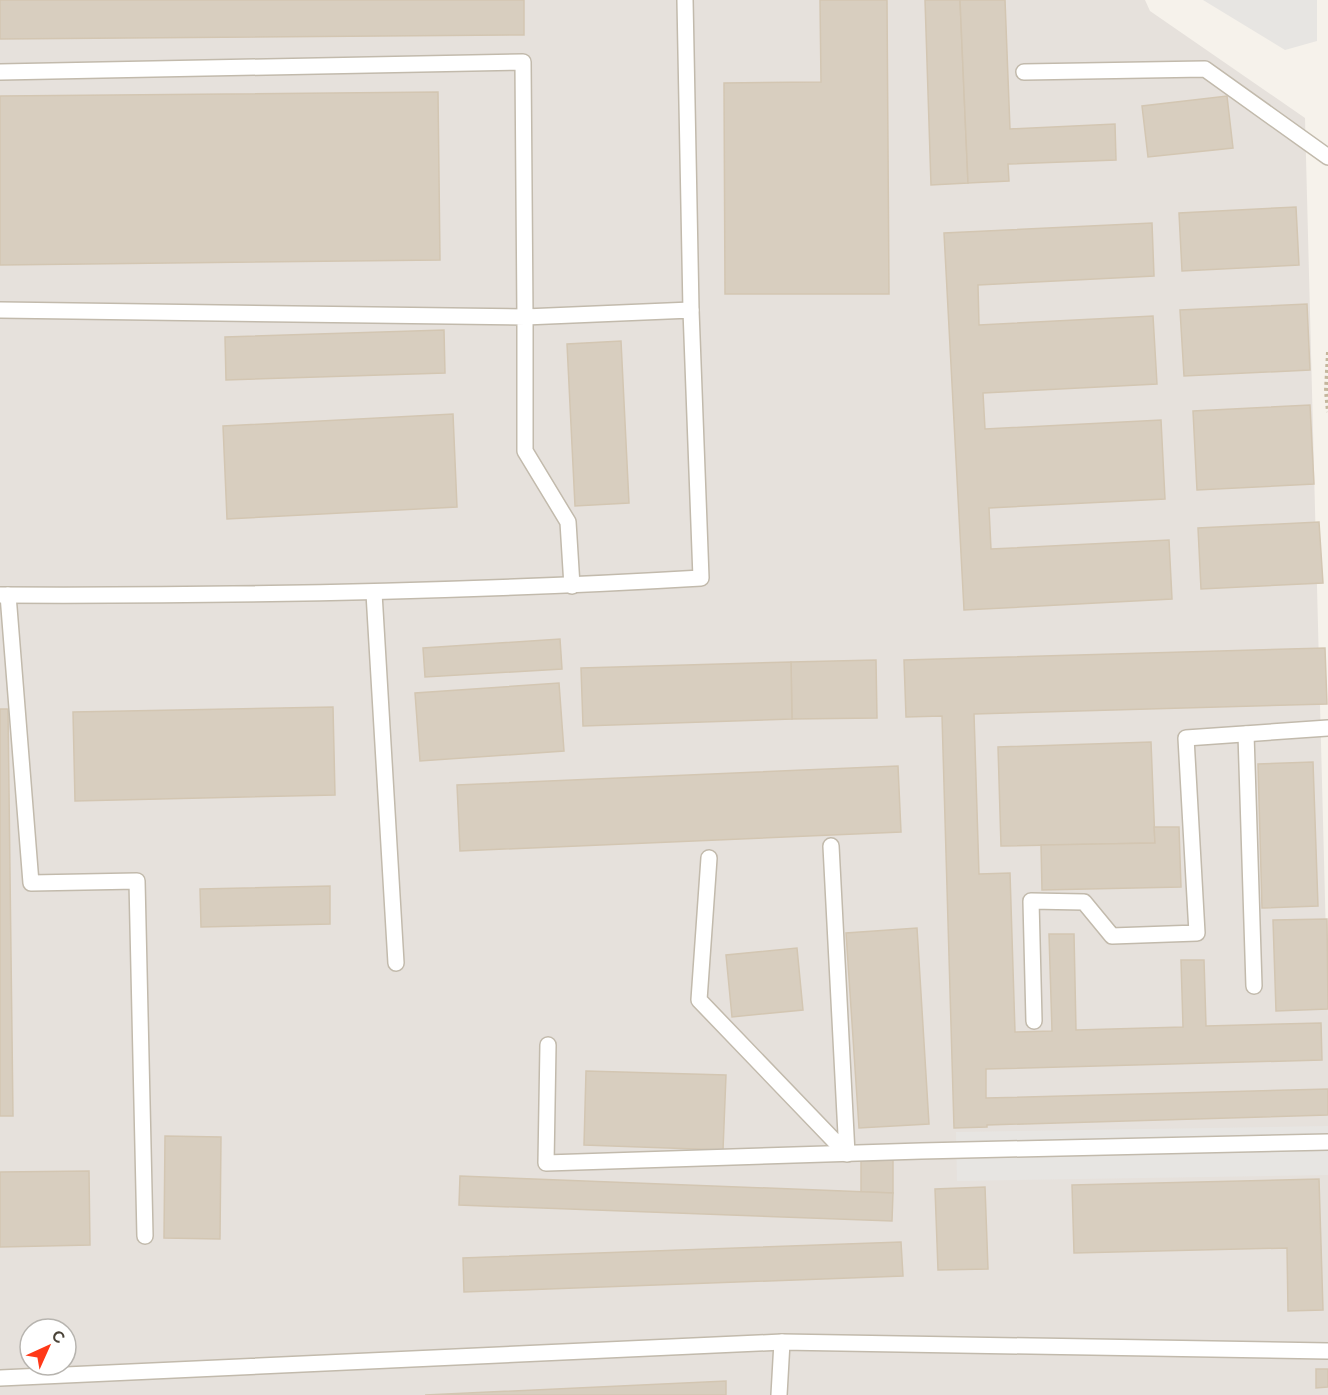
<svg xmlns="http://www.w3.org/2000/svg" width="1328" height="1395" font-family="Raleway,sans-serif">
<rect width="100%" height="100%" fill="#f6f2eb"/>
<path fill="#e6e1dc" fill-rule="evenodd" d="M 0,0 L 1145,0 L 1150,11 L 1305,118 L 1328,1016 L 1328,1395 L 0,1395 ZM 30,1329 L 66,1329 L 66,1365 L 30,1365 Z"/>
<g fill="#e7e5e2">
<path d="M 1203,0 L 1317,0 L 1317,41 L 1285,50 Z"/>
<path d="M 1328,1126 L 1328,1175 L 957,1181 L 956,1132 Z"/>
</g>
<g fill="#d8cebf" stroke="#d3c6b2" stroke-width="1.5">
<path d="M 0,0 L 524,0 L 524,35 L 0,39 Z"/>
<path d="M 820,0 L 887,0 L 889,294 L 725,294 L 724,83 L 821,82 Z"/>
<path d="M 925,0 L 960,0 L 968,183 L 931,185 Z"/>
<path d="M 960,0 L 1005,0 L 1010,129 L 1115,124 L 1116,160 L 1008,164 L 1009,181 L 968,183 Z"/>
<path d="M 438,92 L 440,260 L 0,265 L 0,96 Z"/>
<path d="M 1227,96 L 1233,148 L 1148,157 L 1142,106 Z"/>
<path d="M 1296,207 L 1299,265 L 1182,271 L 1179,213 Z"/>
<path d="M 1152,223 L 1154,276 L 978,285 L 979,325 L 1153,316 L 1157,384 L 983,393 L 985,429 L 1161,420 L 1165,499 L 989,508 L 991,549 L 1169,540 L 1172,599 L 964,610 L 944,233 Z"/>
<path d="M 1307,304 L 1310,370 L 1184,376 L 1180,310 Z"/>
<path d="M 444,330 L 445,373 L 226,380 L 225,337 Z"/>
<path d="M 621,341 L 629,503 L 575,506 L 567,344 Z"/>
<path d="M 1310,405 L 1314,484 L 1197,490 L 1193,411 Z"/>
<path d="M 453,414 L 457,507 L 227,519 L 223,426 Z"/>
<path d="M 1319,522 L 1323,583 L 1201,589 L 1198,528 Z"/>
<path d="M 560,639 L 562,669 L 425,677 L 423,648 Z"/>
<path d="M 1325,648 L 1327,704 L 974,714 L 979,874 L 1010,873 L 1015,1032 L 1052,1031 L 1049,934 L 1074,934 L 1076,1030 L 1183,1027 L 1181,960 L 1204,960 L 1206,1026 L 1321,1023 L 1322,1060 L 986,1069 L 986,1098 L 1328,1089 L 1328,1115 L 987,1125 L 987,1127 L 954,1128 L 942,716 L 906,717 L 904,660 Z"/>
<path d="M 876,660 L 877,718 L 792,719 L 791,662 Z"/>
<path d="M 791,662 L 792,719 L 583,726 L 581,668 Z"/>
<path d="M 559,683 L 564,751 L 420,761 L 415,693 Z"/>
<path d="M 333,707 L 335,795 L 75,801 L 73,712 Z"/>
<path d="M 0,709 L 8,709 L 13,1116 L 0,1116 Z"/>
<path d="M 1151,742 L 1155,843 L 1001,846 L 998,747 Z"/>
<path d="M 1313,762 L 1318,906 L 1262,908 L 1258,764 Z"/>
<path d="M 898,766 L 901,832 L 460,851 L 457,785 Z"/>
<path d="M 1154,827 L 1179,827 L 1181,887 L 1042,890 L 1041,845 L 1155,843 Z"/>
<path d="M 330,886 L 330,924 L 201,927 L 200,889 Z"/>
<path d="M 1327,919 L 1328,1009 L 1276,1011 L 1273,920 Z"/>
<path d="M 917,928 L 929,1124 L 859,1128 L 846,933 Z"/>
<path d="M 797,948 L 803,1010 L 732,1017 L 726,955 Z"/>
<path d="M 586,1071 L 726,1075 L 723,1150 L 584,1145 Z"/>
<path d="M 165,1136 L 221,1137 L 220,1239 L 164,1238 Z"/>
<path d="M 893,1160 L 893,1193 L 861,1192 L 861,1161 Z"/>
<path d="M 89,1171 L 90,1245 L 0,1247 L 0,1172 Z"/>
<path d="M 460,1176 L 893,1193 L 892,1221 L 459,1205 Z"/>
<path d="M 1319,1179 L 1323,1310 L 1288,1311 L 1287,1248 L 1074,1253 L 1072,1185 Z"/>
<path d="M 985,1187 L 988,1269 L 938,1270 L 935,1189 Z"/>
<path d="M 901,1242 L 903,1276 L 464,1292 L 463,1258 Z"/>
<path d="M 1316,1369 L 1328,1369 L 1328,1387 L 1316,1388 Z"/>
<path d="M 726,1381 L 726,1395 L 425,1395 Z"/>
</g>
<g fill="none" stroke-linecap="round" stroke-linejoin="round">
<defs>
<g id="service">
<path d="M 685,0 L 691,310"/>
<path d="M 0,72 L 523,62 L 525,317 L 691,310 L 701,578 C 468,592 234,596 0,595"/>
<path d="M 1024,72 L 1205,69 L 1328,157"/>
<path d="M 0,310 L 525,317 L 525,451 L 568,522 L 572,586"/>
<path d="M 374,593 L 396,963"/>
<path d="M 8,595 L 31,883 L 137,881 L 145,1236"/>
<path d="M 1246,734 L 1254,986"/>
<path d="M 709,858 L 699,1000 L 847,1154 L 831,846"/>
<path d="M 1034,1021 L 1031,901 L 1084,902 L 1112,936 L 1197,933 L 1186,738 L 1328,728"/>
<path d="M 548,1045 L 546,1163 L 921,1151 L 1328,1142"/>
<path d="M 0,1378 L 782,1342"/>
<path d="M 779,1395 L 782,1342 L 1328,1351"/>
</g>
</defs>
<use href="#service" stroke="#c2baac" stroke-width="18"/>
<path stroke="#c4b69d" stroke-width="4" stroke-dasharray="3 3" stroke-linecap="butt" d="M 1328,352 L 1326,391 L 1328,412"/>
<use href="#service" stroke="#fff" stroke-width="15"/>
</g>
<g transform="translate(48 1347) rotate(45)"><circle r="28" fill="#ffffff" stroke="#b7b4af" stroke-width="1.5"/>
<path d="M0-4.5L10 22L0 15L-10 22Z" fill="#ff3918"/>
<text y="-9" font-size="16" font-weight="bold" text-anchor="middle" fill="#4a4338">С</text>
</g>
</svg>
